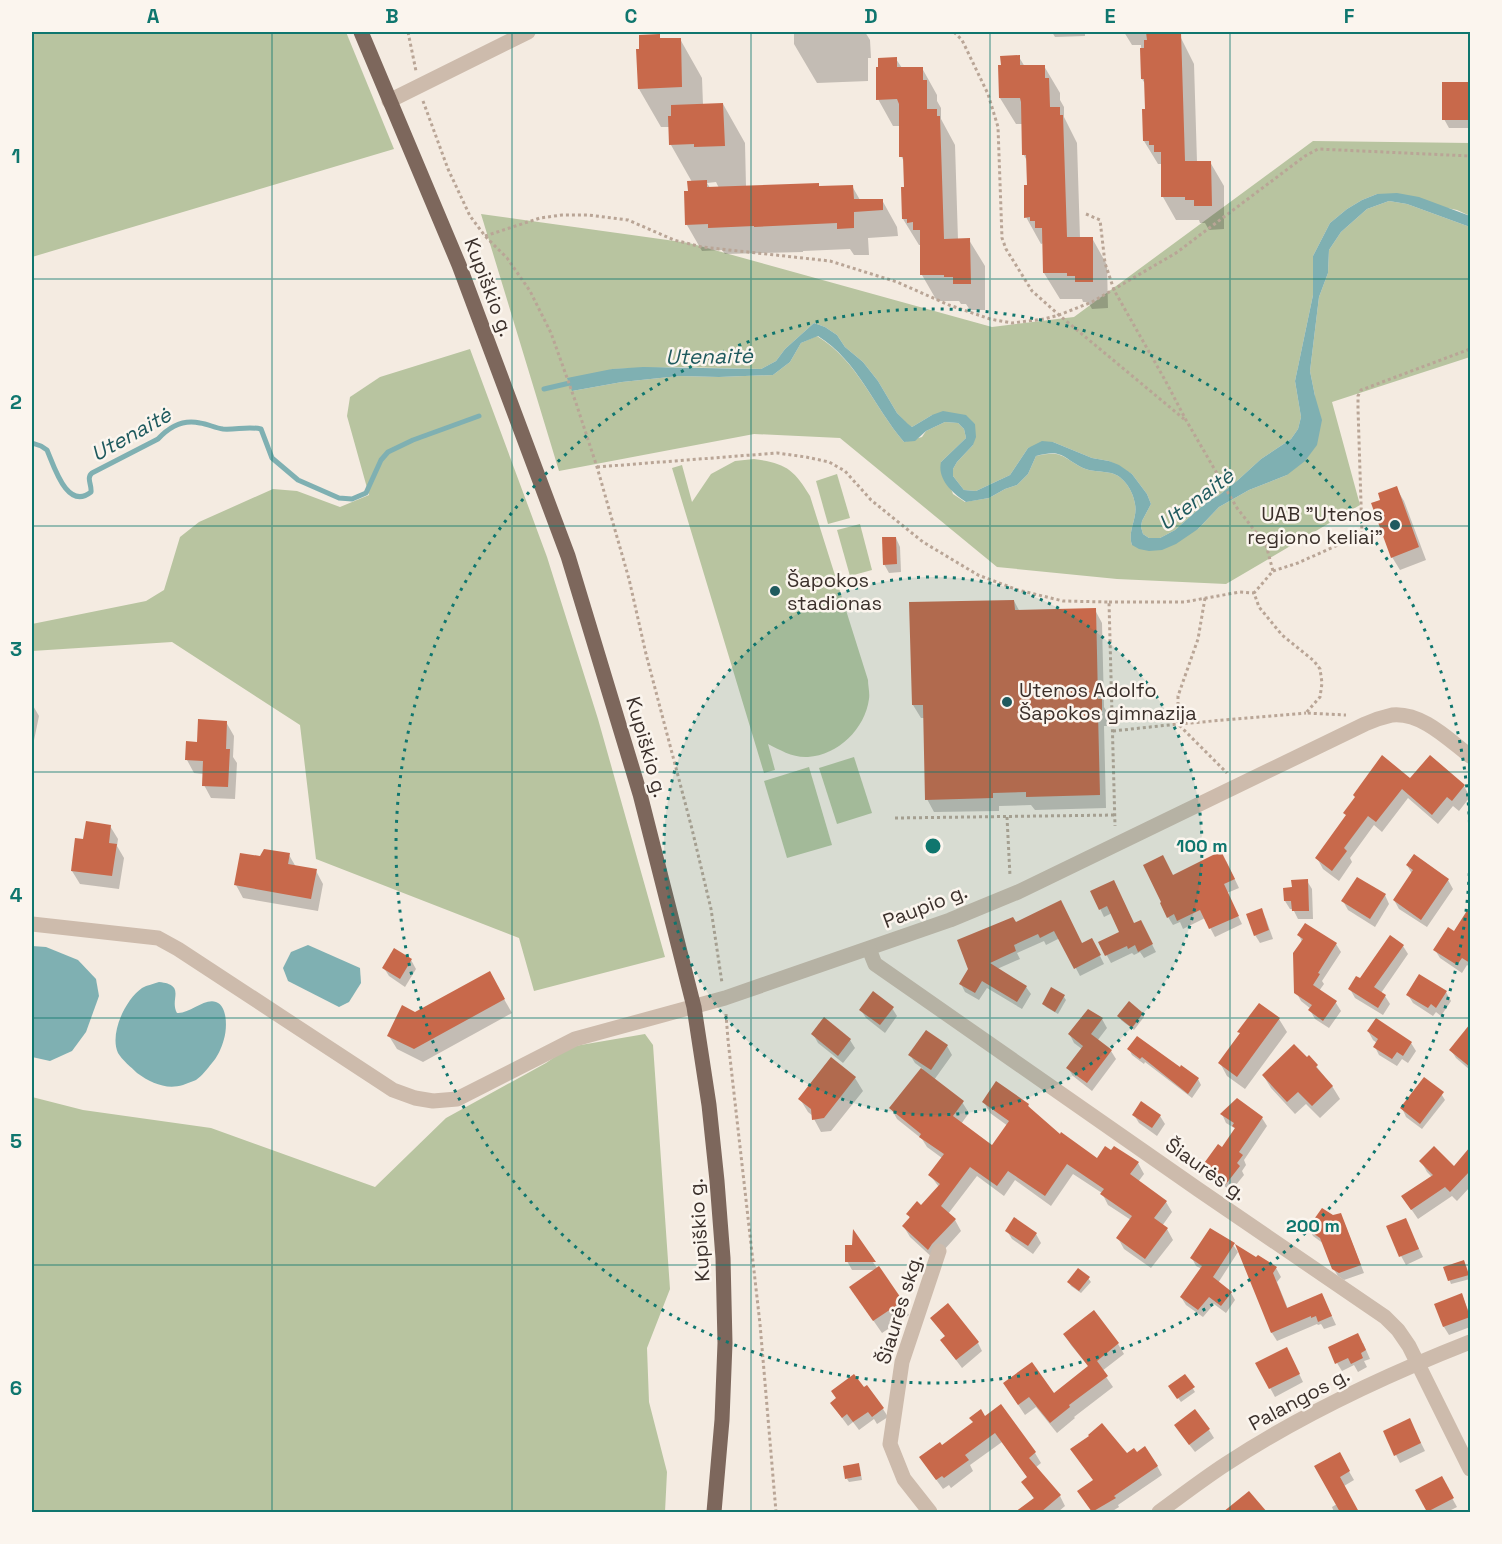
<svg xmlns="http://www.w3.org/2000/svg" width="1502" height="1544" font-family="'Space Grotesk',sans-serif">
<rect width="100%" height="100%" fill="#f4ebe1"/>
<g fill="#b8c4a0">
<path d="M 32,32 L 346,32 L 394,149 L 32,257 Z"/>
<path d="M 1313,141 L 1470,143 L 1470,216 L 1457,210 L 1377,194 L 1362,200 L 1347,209 L 1330,223 L 1313,256 L 1313,295 L 1295,381 L 1301,417 L 1298,429 L 1291,439 L 1261,459 L 1238,480 L 1218,496 L 1210,499 L 1175,530 L 1160,538 L 1149,538 L 1143,534 L 1141,527 L 1142,521 L 1151,504 L 1147,494 L 1132,474 L 1109,461 L 1092,458 L 1053,442 L 1028,448 L 1010,475 L 976,491 L 964,490 L 953,476 L 953,469 L 957,462 L 973,445 L 975,424 L 932,415 L 912,427 L 908,425 L 897,413 L 878,381 L 863,362 L 845,347 L 837,335 L 825,327 L 814,323 L 785,349 L 776,361 L 761,369 L 681,367 L 612,369 L 572,391 L 622,382 L 679,376 L 719,377 L 773,375 L 790,362 L 801,343 L 817,336 C 858,361 874,407 904,442 L 922,437 L 926,431 L 945,422 L 958,423 L 964,429 L 966,438 L 941,462 L 953,494 L 965,502 L 989,498 L 1005,489 L 1017,485 L 1028,474 L 1036,456 C 1063,450 1061,457 1083,468 C 1092,472 1102,471 1111,473 C 1124,476 1133,491 1135,504 C 1138,518 1127,531 1132,545 L 1198,529 L 1219,507 L 1249,490 L 1287,475 L 1315,396 L 1310,371 L 1319,297 L 1328,273 L 1329,250 L 1341,232 L 1367,209 L 1389,201 L 1407,204 L 1470,227 L 1470,357 L 1332,402 L 1360,505 L 1226,584 L 1117,579 L 997,567 L 840,438 L 754,434 L 559,471 L 481,214 L 689,243 L 992,327 L 1074,317 Z"/>
<path d="M 470,349 L 547,557 L 598,719 L 665,957 L 534,991 L 519,938 L 316,859 L 300,725 L 172,642 L 32,651 L 32,624 L 146,601 L 164,590 L 180,537 L 199,522 L 273,489 L 297,491 L 340,507 L 369,495 L 347,416 L 350,397 L 380,377 Z"/>
<path d="M 754,459 C 785,463 794,469 810,496 L 868,680 C 868,686 870,693 869,699 C 865,729 838,755 808,757 C 793,758 780,750 768,744 L 775,770 L 764,773 L 672,468 L 682,465 L 692,502 L 711,474 L 735,461 Z"/>
<path d="M 837,474 L 850,518 L 828,524 L 816,481 Z"/>
<path d="M 860,524 L 872,570 L 850,576 L 837,530 Z"/>
<path d="M 854,757 L 872,813 L 837,824 L 819,768 Z"/>
<path d="M 809,767 L 832,845 L 787,858 L 764,781 Z"/>
<path d="M 645,1034 L 653,1045 L 670,1289 L 647,1348 L 649,1402 L 667,1472 L 665,1512 L 32,1512 L 32,1097 L 83,1110 L 211,1128 L 375,1187 L 446,1118 L 546,1063 L 569,1047 Z"/>
</g>
<g fill="#7fb0b2">
<path d="M 1397,193 L 1419,197 L 1470,216 L 1470,227 L 1407,204 L 1389,201 L 1367,209 L 1341,232 L 1329,250 L 1328,273 L 1319,297 L 1310,371 L 1315,396 L 1322,420 L 1317,445 L 1305,461 L 1287,475 L 1249,490 L 1219,507 L 1198,529 L 1176,544 L 1162,550 L 1149,551 L 1139,549 L 1132,545 C 1127,531 1138,518 1135,504 C 1133,491 1124,476 1111,473 C 1102,471 1092,472 1083,468 C 1061,457 1063,449 1036,456 L 1028,474 L 1017,485 L 1005,489 L 989,498 L 966,502 C 952,493 937,479 941,462 L 966,438 L 964,429 L 958,423 L 945,422 L 926,431 L 915,441 L 904,442 C 874,407 858,361 818,336 L 801,343 L 790,362 L 773,375 L 719,377 L 679,376 L 622,382 L 572,391 L 567,378 L 612,369 L 643,367 L 761,369 L 776,361 L 785,349 L 814,323 L 825,327 L 837,335 L 845,347 L 863,362 L 878,381 L 897,413 L 908,424 L 912,427 L 932,415 L 943,411 L 966,415 L 975,424 L 976,437 L 973,445 L 957,462 L 953,469 L 953,476 L 964,490 L 976,491 L 1010,475 L 1028,448 L 1042,441 L 1053,442 L 1092,458 L 1109,461 L 1119,465 L 1132,474 L 1147,494 L 1151,504 L 1142,521 L 1141,527 L 1143,534 L 1149,538 L 1160,538 L 1175,530 L 1210,499 L 1218,496 L 1238,480 L 1261,459 L 1291,439 L 1298,429 L 1301,417 L 1295,381 L 1313,295 L 1313,256 L 1330,223 L 1347,209 L 1362,200 L 1377,194 Z"/>
<path d="M 308,945 L 360,968 L 361,983 L 349,1002 L 339,1007 L 288,981 L 283,968 L 291,952 Z"/>
<path d="M 32,946 L 46,947 L 78,960 L 96,979 L 99,996 L 86,1032 L 72,1051 L 50,1061 L 32,1057 Z"/>
<path d="M 159,982 C 187,985 169,999 177,1013 C 190,1014 204,998 216,1002 C 228,1006 227,1029 224,1039 C 222,1047 217,1058 212,1063 C 207,1069 202,1076 196,1080 C 192,1082 187,1083 183,1085 C 166,1090 151,1083 137,1073 C 131,1067 122,1060 118,1053 C 109,1033 126,999 142,988 C 147,985 154,984 159,982 Z"/>
</g>
<g fill="#0003" fill-rule="evenodd">
<path d="M 794,32 L 865,32 L 870,40 L 871,58 L 868,58 L 868,81 L 817,83 L 794,44 Z"/>
<path d="M 1052,32 L 1085,32 L 1085,36 L 1055,37 Z"/>
<path d="M 1124,32 L 1181,32 L 1181,38 L 1194,64 L 1197,162 L 1210,162 L 1224,186 L 1224,229 L 1209,230 L 1205,223 L 1200,223 L 1199,220 L 1176,220 L 1163,197 L 1161,164 L 1158,164 L 1144,141 L 1147,110 L 1146,85 L 1142,79 L 1141,45 L 1132,45 Z"/>
<path d="M 659,36 L 661,40 L 680,39 L 702,78 L 703,105 L 723,104 L 745,143 L 746,187 L 818,184 L 820,188 L 852,186 L 860,200 L 882,200 L 897,227 L 898,236 L 868,238 L 869,255 L 854,255 L 850,249 L 803,251 L 803,252 L 725,254 L 722,250 L 702,251 L 687,225 L 689,192 L 692,182 L 671,145 L 670,127 L 661,127 L 639,89 ZM 716,182 L 719,188 L 710,188 L 707,183 Z"/>
<path d="M 1019,57 L 1025,67 L 1044,66 L 1060,93 L 1060,100 L 1064,107 L 1064,117 L 1077,143 L 1080,238 L 1092,238 L 1107,265 L 1108,308 L 1092,309 L 1088,302 L 1083,302 L 1082,299 L 1060,299 L 1044,273 L 1044,243 L 1041,244 L 1026,217 L 1028,186 L 1027,161 L 1024,155 L 1022,124 L 1016,124 L 1000,98 Z"/>
<path d="M 896,59 L 902,68 L 922,68 L 937,95 L 937,101 L 941,108 L 941,119 L 955,145 L 958,240 L 969,240 L 985,266 L 985,310 L 970,310 L 966,304 L 961,304 L 959,301 L 937,301 L 922,275 L 921,245 L 919,245 L 903,219 L 906,188 L 905,163 L 901,156 L 900,126 L 893,126 L 878,99 Z"/>
<path d="M 1444,83 L 1470,83 L 1470,128 L 1449,128 L 1444,119 Z"/>
<path d="M 1396,488 L 1404,501 L 1426,560 L 1400,570 L 1392,557 L 1382,500 Z"/>
<path d="M 896,538 L 900,547 L 901,572 L 889,573 L 884,564 Z"/>
<path d="M 1014,601 L 1020,612 L 1095,610 L 1102,623 L 1104,707 L 1108,714 L 1109,726 L 1104,726 L 1106,808 L 1035,810 L 1031,805 L 999,806 L 999,811 L 934,812 L 927,799 L 925,718 L 921,718 L 913,705 Z"/>
<path d="M 32,694 L 33,697 L 32,704 L 39,716 L 32,750 Z"/>
<path d="M 226,722 L 234,736 L 233,757 L 237,763 L 235,799 L 211,798 L 204,785 L 204,774 L 194,773 L 187,760 L 198,743 Z"/>
<path d="M 1434,762 L 1464,786 L 1470,797 L 1459,811 L 1453,806 L 1438,824 L 1408,798 L 1382,832 L 1374,825 L 1350,858 L 1352,862 L 1339,881 L 1323,869 L 1317,858 L 1347,817 L 1345,813 L 1410,780 Z"/>
<path d="M 110,826 L 118,839 L 117,846 L 124,858 L 119,889 L 80,884 L 72,871 L 85,841 Z"/>
<path d="M 289,855 L 296,867 L 316,871 L 323,884 L 318,911 L 243,898 L 236,885 L 261,858 Z"/>
<path d="M 1226,861 L 1239,888 L 1227,893 L 1242,924 L 1215,937 L 1205,918 L 1183,929 L 1180,922 L 1173,925 L 1168,917 L 1173,876 Z"/>
<path d="M 1407,865 L 1448,880 L 1453,889 L 1427,927 L 1399,909 L 1394,900 L 1412,874 Z"/>
<path d="M 1307,881 L 1312,889 L 1313,919 L 1298,919 L 1293,909 L 1290,909 L 1285,901 L 1293,889 Z"/>
<path d="M 1092,892 L 1134,925 L 1144,929 L 1156,952 L 1144,958 L 1140,952 L 1134,955 L 1132,953 L 1111,963 L 1100,943 L 1121,933 L 1112,913 L 1104,917 Z"/>
<path d="M 1385,895 L 1389,904 L 1375,927 L 1348,910 L 1343,901 Z"/>
<path d="M 1060,902 L 1082,945 L 1096,948 L 1104,964 L 1080,976 L 1060,938 L 1046,945 L 1044,941 L 1017,953 L 1020,959 L 997,969 L 1026,987 L 1031,994 L 1022,1009 L 987,988 L 979,1000 L 965,992 L 961,984 L 1016,924 Z"/>
<path d="M 1470,909 L 1470,967 L 1467,965 L 1462,973 L 1440,958 L 1435,950 L 1455,933 Z"/>
<path d="M 1261,910 L 1266,919 L 1273,939 L 1260,943 L 1255,935 Z"/>
<path d="M 1299,935 L 1336,944 L 1341,952 L 1322,981 L 1324,984 L 1319,991 L 1336,1003 L 1341,1011 L 1329,1028 L 1315,1019 L 1310,1010 L 1311,1009 L 1301,1001 L 1296,992 L 1302,942 Z"/>
<path d="M 1403,946 L 1408,954 L 1381,993 L 1385,996 L 1390,1004 L 1383,1015 L 1355,998 L 1350,989 Z"/>
<path d="M 395,950 L 411,960 L 416,969 L 405,987 L 389,976 L 384,968 Z"/>
<path d="M 489,973 L 512,1013 L 423,1062 L 397,1049 L 389,1036 L 416,1014 Z"/>
<path d="M 1446,992 L 1451,1001 L 1441,1016 L 1436,1012 L 1433,1016 L 1413,1003 L 1408,995 Z"/>
<path d="M 1064,997 L 1066,1000 L 1058,1014 L 1046,1007 L 1044,1004 Z"/>
<path d="M 1259,1005 L 1279,1019 L 1287,1032 L 1245,1089 L 1227,1076 L 1220,1063 L 1241,1034 L 1239,1032 Z"/>
<path d="M 892,1008 L 897,1016 L 885,1033 L 866,1018 L 861,1010 Z"/>
<path d="M 1142,1014 L 1144,1017 L 1134,1030 L 1121,1020 L 1119,1016 Z"/>
<path d="M 1102,1019 L 1107,1028 L 1097,1041 L 1111,1051 L 1116,1059 L 1092,1091 L 1073,1076 L 1068,1068 L 1082,1049 L 1074,1043 L 1070,1035 Z"/>
<path d="M 1468,1030 L 1470,1032 L 1470,1070 L 1456,1058 L 1451,1050 Z"/>
<path d="M 1368,1031 L 1411,1043 L 1416,1051 L 1408,1063 L 1402,1059 L 1397,1066 L 1379,1055 L 1375,1047 L 1377,1043 L 1373,1040 Z"/>
<path d="M 926,1032 L 947,1046 L 952,1055 L 934,1080 L 962,1102 L 969,1113 L 961,1124 L 992,1147 L 1008,1126 L 990,1113 L 984,1102 L 1028,1105 L 1032,1112 L 1061,1136 L 1098,1160 L 1138,1163 L 1144,1174 L 1138,1182 L 1166,1202 L 1172,1212 L 1162,1226 L 1167,1229 L 1173,1240 L 1151,1268 L 1124,1249 L 1118,1238 L 1131,1220 L 1108,1205 L 1102,1193 L 1073,1174 L 1051,1206 L 1015,1180 L 1004,1196 L 977,1176 L 948,1214 L 955,1220 L 961,1231 L 935,1260 L 910,1237 L 904,1227 L 910,1219 L 908,1214 L 921,1207 L 939,1187 L 930,1175 L 942,1158 L 927,1147 L 922,1139 L 897,1119 L 891,1108 L 923,1069 L 915,1063 L 910,1055 Z"/>
<path d="M 813,1034 L 850,1040 L 855,1048 L 843,1063 L 818,1043 Z"/>
<path d="M 1129,1049 L 1198,1079 L 1201,1085 L 1192,1098 L 1145,1062 L 1144,1064 L 1132,1055 Z"/>
<path d="M 1309,1057 L 1332,1086 L 1340,1099 L 1320,1118 L 1306,1104 L 1295,1114 L 1271,1088 L 1263,1075 L 1307,1059 Z"/>
<path d="M 855,1078 L 863,1091 L 831,1131 L 821,1132 L 814,1119 L 813,1116 L 808,1112 L 800,1099 Z"/>
<path d="M 1440,1092 L 1445,1100 L 1422,1129 L 1406,1117 L 1402,1108 Z"/>
<path d="M 1222,1114 L 1262,1118 L 1267,1126 L 1244,1160 L 1246,1165 L 1242,1171 L 1244,1175 L 1231,1191 L 1208,1174 L 1204,1166 L 1223,1149 L 1236,1129 L 1226,1123 Z"/>
<path d="M 1134,1115 L 1160,1116 L 1165,1124 L 1157,1136 L 1139,1123 Z"/>
<path d="M 1470,1149 L 1470,1187 L 1457,1201 L 1452,1196 L 1418,1219 L 1409,1206 L 1432,1177 L 1427,1172 L 1421,1161 L 1454,1168 Z"/>
<path d="M 1405,1220 L 1423,1257 L 1406,1265 L 1401,1256 Z"/>
<path d="M 1344,1222 L 1364,1273 L 1344,1280 L 1338,1276 L 1333,1268 L 1324,1244 L 1313,1236 L 1309,1229 Z"/>
<path d="M 1007,1231 L 1036,1234 L 1041,1243 L 1033,1254 L 1012,1239 Z"/>
<path d="M 854,1234 L 909,1315 L 882,1333 L 859,1300 L 876,1270 L 852,1270 L 847,1261 L 853,1247 Z"/>
<path d="M 1233,1245 L 1238,1252 L 1218,1283 L 1231,1293 L 1235,1300 L 1226,1313 L 1214,1304 L 1203,1317 L 1186,1305 L 1181,1297 L 1202,1269 L 1196,1266 L 1192,1258 Z"/>
<path d="M 1238,1247 L 1257,1259 L 1258,1257 L 1276,1268 L 1281,1277 L 1277,1282 L 1288,1309 L 1322,1295 L 1336,1325 L 1324,1329 L 1321,1324 L 1318,1325 L 1317,1324 L 1277,1341 L 1272,1333 Z"/>
<path d="M 1466,1266 L 1470,1279 L 1451,1284 L 1445,1268 Z"/>
<path d="M 1088,1278 L 1091,1282 L 1081,1293 L 1071,1286 L 1069,1282 Z"/>
<path d="M 1462,1295 L 1470,1315 L 1470,1327 L 1449,1335 L 1444,1327 L 1436,1305 Z"/>
<path d="M 1094,1313 L 1118,1344 L 1124,1354 L 1102,1371 L 1113,1387 L 1074,1417 L 1075,1418 L 1057,1433 L 1036,1407 L 1025,1415 L 1011,1394 L 1054,1395 L 1089,1367 L 1071,1345 L 1065,1335 Z"/>
<path d="M 937,1326 L 978,1343 L 982,1351 L 962,1368 L 947,1348 L 942,1340 L 946,1337 Z"/>
<path d="M 1363,1343 L 1370,1359 L 1364,1361 L 1367,1367 L 1358,1372 L 1354,1365 L 1342,1371 L 1337,1363 Z"/>
<path d="M 1291,1357 L 1303,1382 L 1275,1397 L 1257,1364 Z"/>
<path d="M 1185,1376 L 1195,1392 L 1181,1402 L 1170,1387 Z"/>
<path d="M 1001,1406 L 1035,1453 L 1041,1463 L 1035,1468 L 1060,1496 L 1065,1506 L 1058,1512 L 1017,1512 L 1035,1500 L 1023,1483 L 1028,1478 L 1002,1442 L 970,1465 L 973,1471 L 951,1488 L 949,1485 L 943,1489 L 927,1467 L 942,1447 Z"/>
<path d="M 883,1409 L 888,1417 L 877,1424 L 874,1419 L 859,1430 L 853,1422 L 848,1426 L 837,1411 Z"/>
<path d="M 1414,1429 L 1425,1451 L 1400,1463 L 1396,1455 Z"/>
<path d="M 1209,1430 L 1214,1438 L 1195,1452 L 1181,1434 Z"/>
<path d="M 1339,1454 L 1354,1480 L 1344,1486 L 1358,1512 L 1334,1512 L 1332,1507 L 1337,1504 Z"/>
<path d="M 1127,1455 L 1157,1466 L 1162,1475 L 1118,1505 L 1119,1507 L 1111,1512 L 1093,1512 L 1084,1500 L 1094,1481 Z"/>
<path d="M 858,1465 L 860,1468 L 862,1480 L 849,1482 L 847,1479 Z"/>
<path d="M 1441,1478 L 1457,1507 L 1447,1512 L 1429,1512 L 1417,1491 Z"/>
</g>
<g fill="none" stroke-linecap="round" stroke-linejoin="round">
<g stroke="#7fb0b2" stroke-width="5">
<path d="M 544,389 L 574,382"/>
<path d="M 32,443 L 41,446 L 47,450 C 54,466 67,511 91,492 C 92,485 86,478 92,473 L 158,439 C 169,427 183,419 200,423 C 208,424 215,428 223,429 C 236,430 248,426 261,429 L 272,458 L 298,480 L 339,498 L 352,499 L 366,493 L 381,460 L 388,452 L 413,440 L 479,416"/>
</g>
</g>
<g fill="#c8694b">
<path d="M 1146,32 L 1181,32 L 1185,161 L 1211,161 L 1212,206 L 1194,206 L 1194,200 L 1185,200 L 1185,197 L 1161,197 L 1161,152 L 1154,152 L 1154,145 L 1149,145 L 1149,141 L 1143,141 L 1142,109 L 1145,109 L 1144,79 L 1141,79 L 1140,48 L 1144,48 L 1144,40 L 1147,40 Z"/>
<path d="M 660,34 L 660,38 L 681,38 L 682,87 L 638,89 L 636,49 L 639,49 L 639,35 Z"/>
<path d="M 1020,55 L 1020,65 L 1045,65 L 1045,78 L 1049,78 L 1050,107 L 1060,107 L 1060,115 L 1063,115 L 1067,237 L 1093,237 L 1093,282 L 1075,282 L 1075,276 L 1067,276 L 1067,273 L 1043,273 L 1042,228 L 1035,228 L 1035,221 L 1030,221 L 1030,217 L 1024,218 L 1024,185 L 1027,185 L 1026,155 L 1022,155 L 1021,102 L 1020,98 L 999,98 L 998,65 L 1001,65 L 1000,56 Z"/>
<path d="M 897,57 L 897,67 L 923,67 L 923,80 L 927,80 L 927,109 L 937,109 L 937,116 L 940,116 L 944,239 L 970,238 L 971,284 L 953,284 L 953,277 L 944,277 L 944,275 L 920,275 L 920,230 L 913,230 L 913,222 L 907,223 L 907,219 L 902,219 L 901,187 L 904,187 L 903,157 L 899,157 L 899,104 L 897,99 L 876,100 L 876,67 L 878,67 L 878,58 Z"/>
<rect x="1442" y="82" width="28" height="38"/>
<path d="M 723,103 L 725,146 L 694,147 L 694,144 L 669,145 L 668,116 L 671,116 L 671,105 Z"/>
<path d="M 707,180 L 707,187 L 819,183 L 819,186 L 853,185 L 854,199 L 883,199 L 883,210 L 854,212 L 854,228 L 837,229 L 837,223 L 754,227 L 754,226 L 708,228 L 708,224 L 685,225 L 684,191 L 688,191 L 687,181 Z"/>
<path d="M 1397,486 L 1419,547 L 1391,558 L 1371,503 L 1380,500 L 1378,493 Z"/>
<path d="M 882,537 L 896,537 L 897,564 L 883,565 Z"/>
<path d="M 1014,600 L 1015,610 L 1096,608 L 1098,699 L 1102,699 L 1102,713 L 1098,713 L 1100,795 L 1026,797 L 1026,792 L 993,793 L 993,798 L 925,800 L 923,705 L 912,705 L 909,602 Z"/>
<path d="M 198,719 L 227,721 L 226,749 L 230,749 L 228,787 L 202,786 L 203,761 L 185,760 L 186,741 L 197,742 Z"/>
<path d="M 1382,755 L 1410,778 L 1430,755 L 1465,785 L 1452,801 L 1447,797 L 1432,815 L 1402,789 L 1376,822 L 1368,816 L 1344,848 L 1347,851 L 1332,871 L 1315,858 L 1346,815 L 1343,813 L 1355,797 L 1353,795 Z"/>
<path d="M 86,821 L 111,825 L 109,843 L 117,844 L 112,876 L 71,871 L 75,838 L 83,839 Z"/>
<path d="M 264,849 L 290,853 L 288,864 L 317,869 L 311,899 L 234,885 L 240,853 L 260,856 Z"/>
<path d="M 1221,851 L 1235,879 L 1224,884 L 1239,916 L 1209,929 L 1200,910 L 1177,921 L 1174,914 L 1167,918 L 1160,903 L 1161,902 L 1143,865 L 1163,855 L 1173,875 Z"/>
<path d="M 1414,854 L 1449,879 L 1421,920 L 1393,900 L 1413,870 L 1406,865 Z"/>
<path d="M 1357,877 L 1386,894 L 1370,919 L 1341,901 Z"/>
<path d="M 1308,879 L 1309,911 L 1292,911 L 1291,901 L 1284,901 L 1283,888 L 1292,887 L 1291,880 Z"/>
<path d="M 1114,880 L 1134,923 L 1141,920 L 1153,944 L 1138,952 L 1135,945 L 1128,949 L 1127,946 L 1105,956 L 1098,942 L 1119,932 L 1107,906 L 1099,910 L 1090,891 Z"/>
<path d="M 1061,900 L 1082,943 L 1092,938 L 1101,955 L 1074,969 L 1054,931 L 1040,938 L 1038,934 L 1014,945 L 1016,951 L 990,963 L 1027,986 L 1017,1002 L 982,981 L 975,993 L 959,984 L 968,969 L 957,940 L 1013,917 L 1016,922 Z"/>
<path d="M 1470,906 L 1470,963 L 1462,958 L 1457,965 L 1433,950 L 1448,927 L 1454,931 Z"/>
<path d="M 1262,908 L 1269,930 L 1254,936 L 1246,914 Z"/>
<path d="M 1305,923 L 1337,943 L 1318,973 L 1320,974 L 1313,985 L 1337,1001 L 1323,1021 L 1308,1010 L 1312,1005 L 1294,993 L 1293,953 L 1303,939 L 1297,935 Z"/>
<path d="M 1390,935 L 1404,945 L 1374,987 L 1386,995 L 1378,1008 L 1348,989 L 1356,976 L 1360,978 Z"/>
<path d="M 394,948 L 412,959 L 400,979 L 382,968 Z"/>
<path d="M 490,971 L 505,999 L 414,1049 L 387,1036 L 402,1005 L 415,1012 Z"/>
<path d="M 1419,974 L 1447,991 L 1436,1008 L 1431,1004 L 1428,1008 L 1406,995 Z"/>
<path d="M 1051,987 L 1065,995 L 1055,1012 L 1042,1004 Z"/>
<path d="M 873,991 L 894,1007 L 880,1025 L 859,1010 Z"/>
<path d="M 1129,1001 L 1143,1013 L 1132,1028 L 1117,1016 Z"/>
<path d="M 1259,1003 L 1280,1018 L 1237,1077 L 1218,1063 L 1240,1033 L 1237,1032 Z"/>
<path d="M 1088,1009 L 1103,1018 L 1091,1034 L 1112,1050 L 1087,1083 L 1066,1068 L 1083,1046 L 1068,1034 Z"/>
<path d="M 824,1017 L 851,1039 L 838,1056 L 811,1034 Z"/>
<path d="M 1376,1018 L 1412,1042 L 1403,1056 L 1397,1052 L 1392,1059 L 1373,1047 L 1378,1039 L 1367,1031 Z"/>
<path d="M 1470,1024 L 1470,1067 L 1449,1050 Z"/>
<path d="M 926,1030 L 948,1045 L 931,1070 L 908,1055 Z"/>
<path d="M 1137,1036 L 1180,1067 L 1181,1065 L 1199,1078 L 1188,1094 L 1142,1057 L 1140,1059 L 1127,1049 Z"/>
<path d="M 1294,1044 L 1307,1057 L 1309,1055 L 1318,1065 L 1316,1067 L 1333,1086 L 1312,1106 L 1298,1092 L 1287,1102 L 1262,1075 Z"/>
<path d="M 831,1057 L 856,1077 L 824,1118 L 812,1120 L 811,1109 L 798,1099 Z"/>
<path d="M 921,1068 L 964,1101 L 953,1116 L 992,1145 L 1009,1121 L 982,1102 L 996,1081 L 1029,1104 L 1028,1106 L 1060,1134 L 1061,1132 L 1097,1158 L 1105,1146 L 1111,1150 L 1114,1146 L 1139,1162 L 1130,1174 L 1167,1201 L 1154,1218 L 1168,1228 L 1145,1259 L 1116,1238 L 1132,1216 L 1100,1194 L 1104,1189 L 1067,1164 L 1045,1196 L 1008,1171 L 997,1186 L 970,1167 L 941,1206 L 956,1219 L 932,1244 L 928,1250 L 902,1226 L 910,1217 L 906,1214 L 917,1201 L 921,1205 L 940,1184 L 928,1175 L 944,1154 L 919,1137 L 921,1134 L 889,1108 Z"/>
<path d="M 1424,1077 L 1444,1092 L 1420,1124 L 1400,1108 Z"/>
<path d="M 1237,1098 L 1263,1117 L 1239,1152 L 1243,1155 L 1237,1163 L 1240,1166 L 1226,1184 L 1202,1166 L 1218,1144 L 1222,1147 L 1235,1128 L 1232,1126 L 1234,1123 L 1220,1114 Z"/>
<path d="M 1141,1101 L 1161,1115 L 1152,1128 L 1132,1115 Z"/>
<path d="M 1434,1146 L 1454,1166 L 1470,1147 L 1470,1171 L 1450,1192 L 1445,1187 L 1411,1210 L 1401,1196 L 1433,1175 L 1419,1161 Z"/>
<path d="M 1322,1208 L 1333,1215 L 1341,1213 L 1361,1265 L 1339,1273 L 1332,1269 L 1320,1238 L 1307,1229 Z"/>
<path d="M 1014,1217 L 1037,1233 L 1028,1246 L 1005,1231 Z"/>
<path d="M 1406,1218 L 1419,1249 L 1399,1257 L 1386,1226 Z"/>
<path d="M 1210,1228 L 1235,1243 L 1213,1277 L 1232,1292 L 1221,1306 L 1209,1297 L 1198,1310 L 1180,1297 L 1202,1266 L 1190,1258 Z"/>
<path d="M 853,1229 L 876,1262 L 845,1262 L 845,1245 L 852,1245 Z"/>
<path d="M 1235,1244 L 1256,1257 L 1258,1255 L 1277,1267 L 1273,1273 L 1287,1308 L 1322,1293 L 1332,1316 L 1318,1322 L 1316,1316 L 1311,1318 L 1311,1316 L 1271,1333 Z"/>
<path d="M 1464,1260 L 1469,1275 L 1448,1281 L 1443,1267 Z"/>
<path d="M 879,1266 L 903,1301 L 873,1321 L 849,1287 Z"/>
<path d="M 1078,1268 L 1090,1277 L 1079,1291 L 1067,1282 Z"/>
<path d="M 1462,1293 L 1470,1317 L 1443,1327 L 1434,1304 Z"/>
<path d="M 948,1303 L 979,1342 L 956,1360 L 940,1340 L 945,1336 L 930,1318 Z"/>
<path d="M 1094,1310 L 1119,1343 L 1097,1361 L 1108,1376 L 1069,1405 L 1070,1407 L 1050,1423 L 1029,1397 L 1018,1405 L 1003,1383 L 1032,1362 L 1054,1393 L 1088,1366 L 1063,1334 Z"/>
<path d="M 1358,1333 L 1366,1350 L 1361,1353 L 1363,1358 L 1351,1364 L 1348,1358 L 1335,1364 L 1328,1347 Z"/>
<path d="M 1287,1347 L 1300,1374 L 1269,1389 L 1255,1363 Z"/>
<path d="M 854,1374 L 864,1387 L 867,1385 L 884,1408 L 872,1417 L 868,1412 L 853,1422 L 847,1414 L 842,1418 L 830,1403 L 836,1398 L 831,1391 Z"/>
<path d="M 1185,1374 L 1195,1387 L 1177,1399 L 1168,1386 Z"/>
<path d="M 1001,1404 L 1036,1452 L 1029,1458 L 1061,1495 L 1041,1512 L 1015,1512 L 1034,1498 L 1021,1482 L 1027,1477 L 995,1433 L 965,1455 L 969,1460 L 944,1478 L 942,1476 L 936,1480 L 919,1457 L 940,1442 L 942,1445 L 973,1422 L 969,1418 L 981,1409 L 985,1416 Z"/>
<path d="M 1195,1409 L 1210,1429 L 1189,1445 L 1174,1425 Z"/>
<path d="M 1410,1418 L 1421,1443 L 1394,1456 L 1383,1431 Z"/>
<path d="M 1102,1423 L 1127,1453 L 1134,1448 L 1137,1452 L 1145,1446 L 1158,1466 L 1114,1496 L 1116,1498 L 1092,1512 L 1077,1491 L 1093,1480 L 1070,1449 L 1089,1436 L 1088,1435 Z"/>
<path d="M 1340,1452 L 1350,1471 L 1340,1477 L 1359,1512 L 1340,1512 L 1314,1466 Z"/>
<path d="M 859,1463 L 861,1476 L 845,1479 L 843,1466 Z"/>
<path d="M 1442,1476 L 1454,1498 L 1427,1512 L 1415,1490 Z"/>
<path d="M 1249,1491 L 1267,1512 L 1223,1512 Z"/>
</g>
<g fill="none" stroke-linecap="round" stroke-linejoin="round">
<g stroke="#b9a596" stroke-width="3" stroke-dasharray="3 3" stroke-linecap="butt">
<path d="M 408,32 L 416,71"/>
<path d="M 954,32 L 962,40 L 988,94 L 998,127 L 1002,238 L 1006,249 L 1032,291 L 1059,315 L 1184,419"/>
<path d="M 423,101 L 448,169 L 470,216 L 485,236 L 507,258 L 530,291 L 551,333 L 576,403 L 597,467 L 629,579 L 646,654 L 692,829 L 711,909 L 722,983"/>
<path d="M 1086,214 L 1100,220 L 1105,263 L 1114,290 L 1165,380 L 1186,420 L 1237,508 L 1266,545 L 1273,571 L 1254,593 L 1259,607 L 1282,635 L 1314,661 L 1320,669 L 1322,683 L 1320,697 L 1306,713 L 1346,715"/>
<path d="M 485,236 L 540,218 L 562,215 L 588,215 L 628,220 L 674,240 L 702,247 L 830,261 L 897,282 L 949,305 L 990,319 L 1012,323 L 1044,319 L 1059,315 L 1092,302 L 1176,253 L 1305,156 L 1318,149 L 1470,156"/>
<path d="M 597,467 L 777,453 L 806,457 L 829,462 L 845,471 L 871,500 L 923,542 L 978,575 L 1018,590 L 1063,601 L 1109,602 L 1115,826"/>
<path d="M 1273,571 L 1298,563 L 1362,534 L 1358,409 L 1358,396 L 1361,390 L 1470,349"/>
<path d="M 1205,598 L 1198,639 L 1178,696 L 1178,724 L 1227,773"/>
<path d="M 1109,602 L 1184,602 L 1240,592 L 1254,593"/>
<path d="M 1113,731 L 1178,724 L 1306,713"/>
<path d="M 1007,817 L 1010,876"/>
<path d="M 895,818 L 1115,815"/>
<path d="M 726,1014 L 728,1040 L 760,1324 L 776,1512"/>
</g>
<g stroke="#cdbbac" stroke-width="15">
<path d="M 389,101 L 528,32"/>
<path d="M 32,924 L 158,938 L 178,949 L 393,1090 L 415,1098 L 433,1101 L 457,1099 L 575,1039 L 725,998 L 950,920 L 1018,892 L 1365,724 C 1374,720 1383,717 1392,715 C 1422,712 1449,740 1470,756"/>
<path d="M 869,949 L 875,964 L 1199,1190 L 1385,1317 L 1398,1330 L 1409,1346 L 1470,1469"/>
<path d="M 930,1512 L 904,1479 L 890,1444 L 902,1362 L 939,1251"/>
<path d="M 1159,1512 C 1181,1496 1203,1479 1226,1464 C 1302,1414 1386,1375 1470,1342"/>
</g>
<path stroke="#7d675c" stroke-width="15" d="M 361,32 L 459,265 L 568,556 L 640,794 L 694,1007 L 709,1105 L 717,1181 L 723,1258 L 725,1343 L 722,1420 L 714,1512"/>
</g>
<path fill="none" stroke="#0f766e" stroke-width="1.5" stroke-opacity="0.55" d="M 272,32 L 272,1512M 512,32 L 512,1512M 751,32 L 751,1512M 990,32 L 990,1512M 1230,32 L 1230,1512M 32,279 L 1470,279M 32,526 L 1470,526M 32,772 L 1470,772M 32,1018 L 1470,1018M 32,1265 L 1470,1265"/>
<circle cx="933" cy="846" r="269" fill="#0f766e" fill-opacity=".12"/>
<g fill="none" stroke="#0f766e" stroke-width="3" stroke-dasharray="3 6">
<circle cx="933" cy="846" r="269"/>
<circle cx="933" cy="846" r="537"/>
</g>
<g fill="#1f5a5e" stroke="#fbf5ee" stroke-width="2">
<circle cx="1395" cy="525" r="6"/>
<circle cx="775" cy="591" r="6"/>
<circle cx="1007" cy="702" r="6"/>
</g>
<g text-anchor="middle" dominant-baseline="central" stroke-width="5" stroke-linejoin="round" paint-order="stroke">
<g font-size="20" fill="#3b302b" stroke="#fbf5ee">
<text transform="translate(489 287) rotate(69)">Kupiškio g.</text>
<text transform="translate(647 747) rotate(74)">Kupiškio g.</text>
<text transform="translate(925 906) rotate(-21)">Paupio g.</text>
<text transform="translate(1206 1169) rotate(35)">Šiaurės g.</text>
<text transform="translate(699 1230) rotate(-94)">Kupiškio g.</text>
<text transform="translate(899 1309) rotate(-73)">Šiaurės skg.</text>
<text transform="translate(1299 1399) rotate(-28)">Palangos g.</text>
</g>
<g font-size="20" fill="#3b302b" stroke="#fbf5ee" text-anchor="start">
<text x="1383" y="514" text-anchor="end">UAB "Utenos<tspan x="1383" dy="23">regiono keliai"</tspan></text>
<text x="787" y="580">Šapokos<tspan x="787" dy="23">stadionas</tspan></text>
<text x="1019" y="690">Utenos Adolfo<tspan x="1019" dy="23">Šapokos gimnazija</tspan></text>
</g>
<g font-size="21" font-style="italic" fill="#1f5a5e" stroke="#fbf5ee">
<text transform="translate(709 356) rotate(-1)">Utenaitė</text>
<text transform="translate(131 434) rotate(-29)">Utenaitė</text>
<text transform="translate(1196 499) rotate(-37)">Utenaitė</text>
</g>
</g>
<circle cx="933" cy="846" r="9" fill="#0f766e" stroke="#fbf5ee" stroke-width="3"/>
<g font-size="18" text-anchor="middle" font-weight="bold" fill="#0f766e" stroke="#fbf5ee" stroke-width="5" stroke-linejoin="round" paint-order="stroke">
<text x="1202" y="852">100 m</text>
<text x="1313" y="1232">200 m</text>
</g>
<rect width="1502" height="1544" fill="none" stroke="#fbf5ee" stroke-width="66"/>
<rect x="33" y="33" width="1436" height="1478" fill="none" stroke="#0f766e" stroke-width="2"/>
<g font-size="20" text-anchor="middle" font-weight="bold" fill="#0f766e">
<text x="153" y="23">A</text>
<text x="392" y="23">B</text>
<text x="631" y="23">C</text>
<text x="871" y="23">D</text>
<text x="1110" y="23">E</text>
<text x="1349" y="23">F</text>
<text x="16" y="163">1</text>
<text x="16" y="409">2</text>
<text x="16" y="656">3</text>
<text x="16" y="902">4</text>
<text x="16" y="1148">5</text>
<text x="16" y="1395">6</text>
</g>
</svg>
